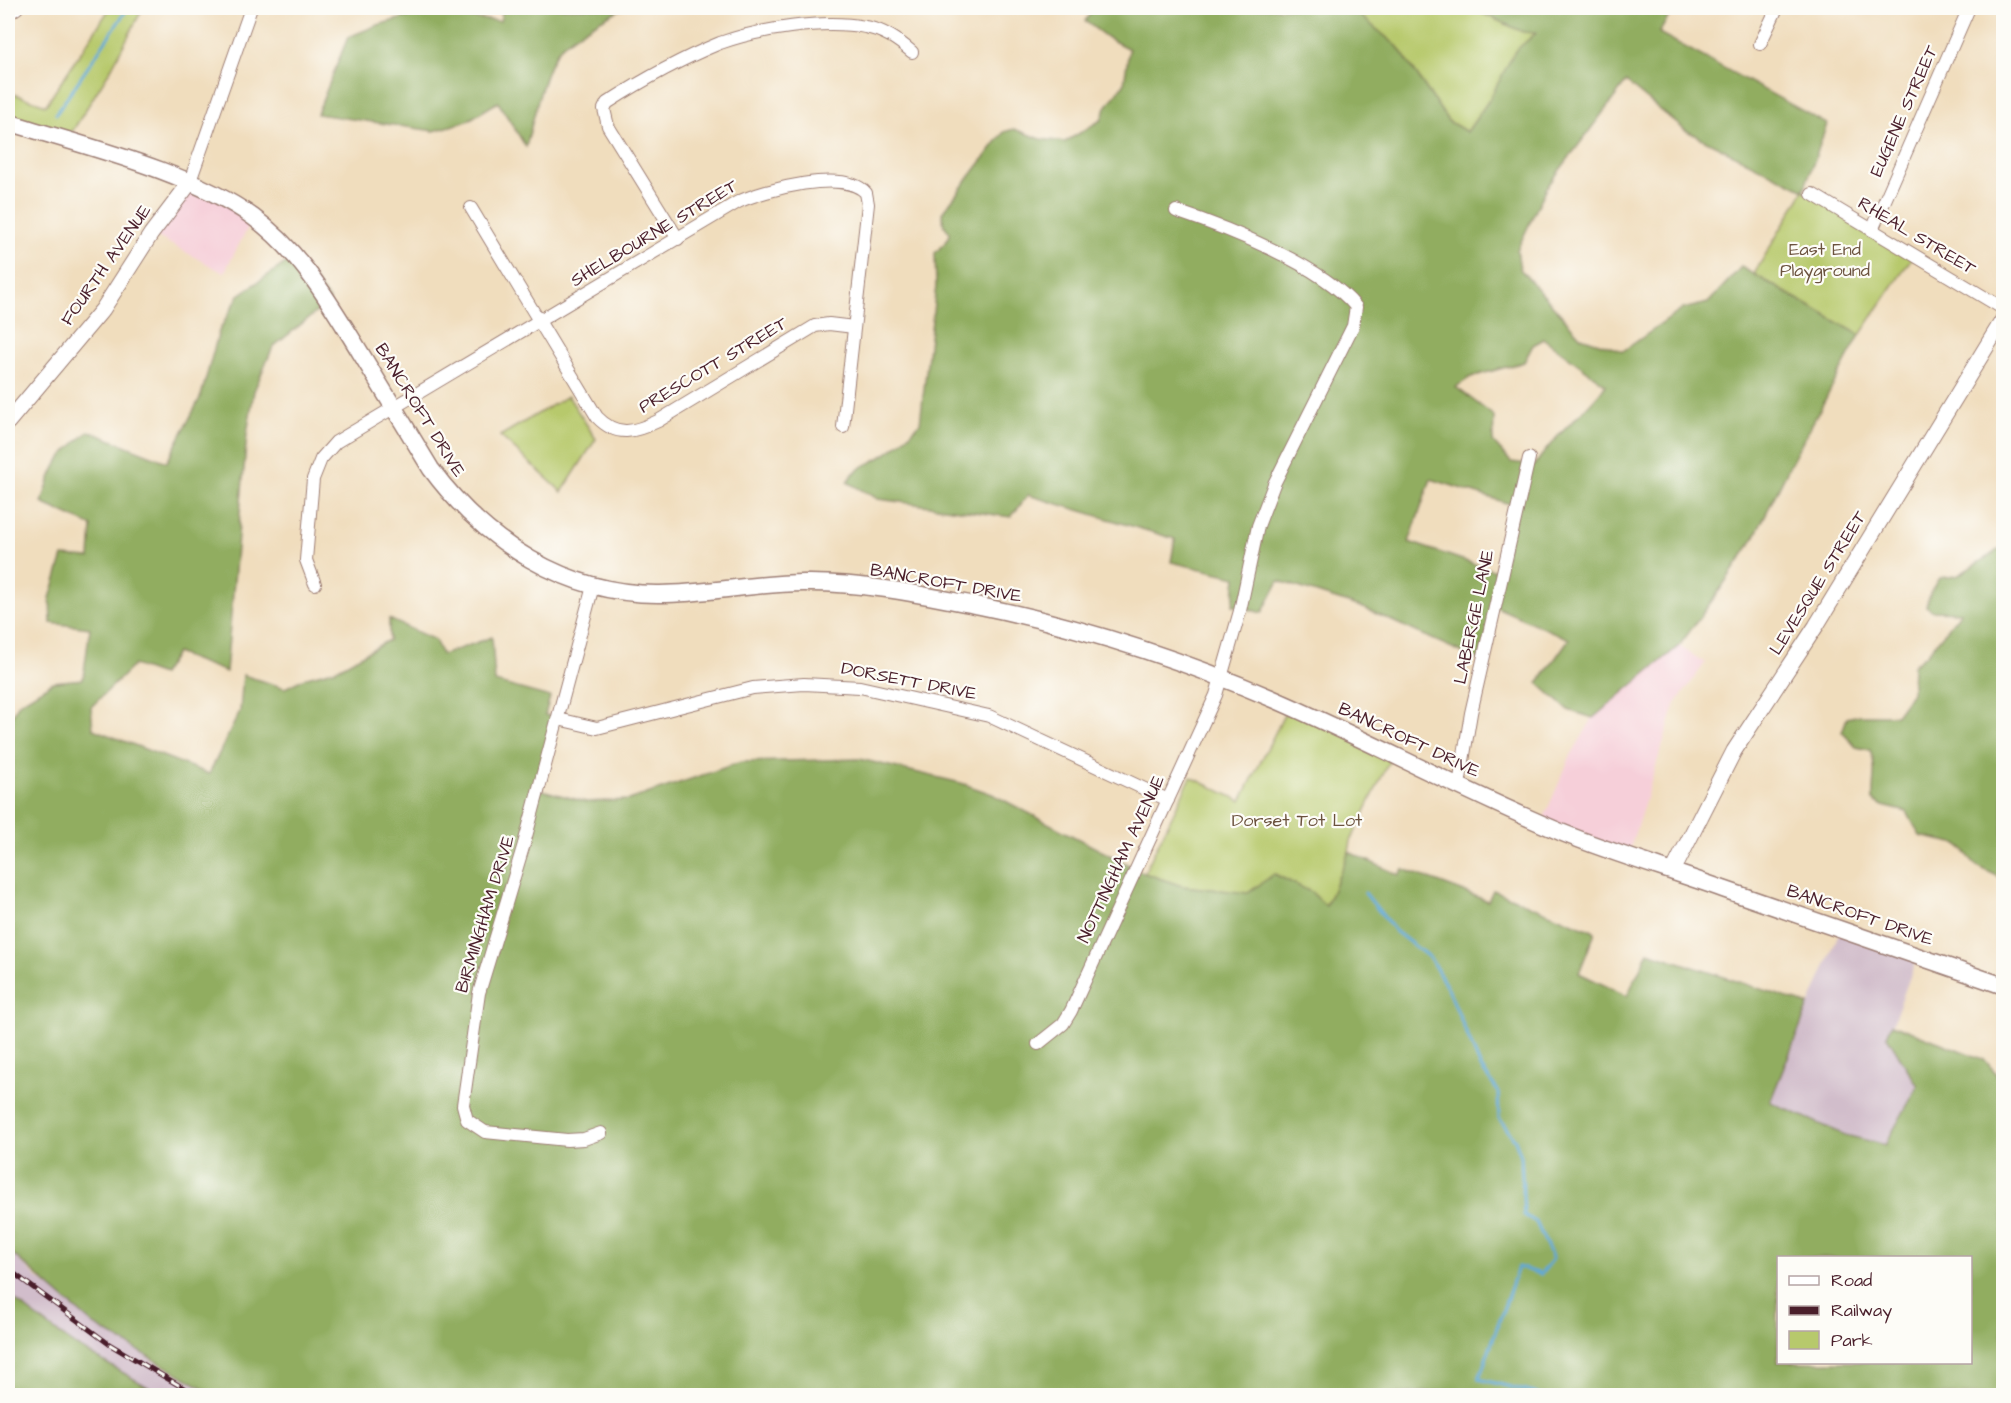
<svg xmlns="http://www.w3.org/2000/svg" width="2011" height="1403" font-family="'Architects Daughter',sans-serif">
<rect width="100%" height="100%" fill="#fdfcf7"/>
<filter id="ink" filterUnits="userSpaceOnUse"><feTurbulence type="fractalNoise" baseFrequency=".0167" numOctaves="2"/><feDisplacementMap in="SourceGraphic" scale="12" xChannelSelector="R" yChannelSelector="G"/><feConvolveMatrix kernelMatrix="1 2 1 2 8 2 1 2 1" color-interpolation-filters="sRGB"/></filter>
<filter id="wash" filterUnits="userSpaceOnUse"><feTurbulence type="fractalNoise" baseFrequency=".008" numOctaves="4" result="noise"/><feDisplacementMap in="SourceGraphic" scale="24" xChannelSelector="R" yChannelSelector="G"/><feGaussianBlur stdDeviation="1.35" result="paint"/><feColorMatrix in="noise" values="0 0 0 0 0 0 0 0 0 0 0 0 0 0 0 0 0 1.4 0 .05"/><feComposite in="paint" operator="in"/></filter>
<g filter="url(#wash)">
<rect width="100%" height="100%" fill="#f0ddbd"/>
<g fill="#f6cfd9">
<path d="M 190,185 L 253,218 L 224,273 L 152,234 Z"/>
<path d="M 1679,646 L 1705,663 L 1675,705 L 1628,855 L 1542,822 L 1570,757 L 1593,718 Z"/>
</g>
<g fill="#d1bdcb">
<path d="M 1841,928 L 1918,955 L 1888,1036 L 1918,1086 L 1885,1146 L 1845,1135 L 1770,1102 Z"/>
<path d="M 8,1250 L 37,1278 L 159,1365 L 215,1395 L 162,1395 L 73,1344 L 8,1295 Z"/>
<path d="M 1445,1391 L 1509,1393 L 1526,1395 L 1366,1396 Z"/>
</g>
<g fill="#b7c96c" stroke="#80744c" stroke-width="1.5">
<path d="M 110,8 L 143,8 L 111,69 L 67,140 L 8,120 L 8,92 L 46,105 Z"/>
<path d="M 1351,8 L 1471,8 L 1523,32 L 1536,32 L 1467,132 L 1448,121 L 1398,47 Z"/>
<path d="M 1804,190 L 1913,256 L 1860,335 L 1754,274 Z"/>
<path d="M 568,396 L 596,439 L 562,492 L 500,436 Z"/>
<path d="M 1289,705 L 1393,753 L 1351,841 L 1349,852 L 1326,906 L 1311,892 L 1275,874 L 1248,893 L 1182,886 L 1144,873 L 1191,777 L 1241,801 Z"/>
</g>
<g fill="#91ad60" stroke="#6e6646" stroke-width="1.5" fill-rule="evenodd">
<path d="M 503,8 L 624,8 C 610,14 567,38 558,50 C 543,72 533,121 526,147 L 498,102 L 467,121 L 434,131 L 317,114 L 348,37 L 378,25 L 421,13 L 500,21 Z"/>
<path d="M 1090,8 L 1351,8 L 1398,47 L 1448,121 L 1467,132 L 1489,100 L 1515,51 L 1536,33 L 1523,32 L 1471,8 L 1674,8 L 1659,33 L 1827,124 L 1804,190 L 1685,130 L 1626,82 L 1547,187 L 1517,250 L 1520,269 L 1581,337 L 1623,351 L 1683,309 L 1708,303 L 1741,267 L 1860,335 L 1791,463 L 1752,542 L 1719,591 L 1679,646 L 1593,718 L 1568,710 L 1538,683 L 1569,639 L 1494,606 L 1481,661 L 1361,607 L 1279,581 L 1262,613 L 1233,605 L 1236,577 L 1171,562 L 1175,539 L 1028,495 L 1011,517 L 878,499 L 847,482 C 856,467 867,465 881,457 C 896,448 909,436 920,423 L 936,286 L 935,253 L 945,243 L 950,233 L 944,225 L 942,213 L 1004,132 L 1014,129 L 1041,139 L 1065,142 L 1101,120 L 1106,107 L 1124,84 L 1129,49 L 1108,38 L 1085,21 L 1090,14 ZM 1544,339 L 1606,385 C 1584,414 1555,434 1535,465 L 1511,462 L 1493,442 L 1494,416 L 1456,387 L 1471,377 L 1524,362 L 1533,345 ZM 1431,479 L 1516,506 L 1501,573 L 1409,542 Z"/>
<path d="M 296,256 L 330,301 L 273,347 L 254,391 L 247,434 L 226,672 L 176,653 L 162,675 L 134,665 L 91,707 L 93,729 L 209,774 L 240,711 L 243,675 L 285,688 L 307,677 L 337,669 L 389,640 L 389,619 L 435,640 L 442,655 L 492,637 L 495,682 L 550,697 L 545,715 L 556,718 L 538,789 L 586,802 L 629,800 L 741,762 L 860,759 L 961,783 L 992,794 L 1144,873 L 1182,886 L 1248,893 L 1274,874 L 1311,892 L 1326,906 L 1349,852 L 1399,875 L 1403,869 L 1488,901 L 1493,890 L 1595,932 L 1579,973 L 1627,996 L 1648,952 L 1809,1005 L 1770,1102 L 1845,1135 L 1885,1145 L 1918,1086 L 1887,1036 L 1892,1024 L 1985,1060 L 2003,1082 L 2003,1395 L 1526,1396 L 1445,1391 L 1366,1396 L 215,1395 L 94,1325 L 8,1250 L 8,722 L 19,703 L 53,682 L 83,679 L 90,628 L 51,623 L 50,598 L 63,556 L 90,558 L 92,526 L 42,503 C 53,464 58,457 89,431 L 167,462 L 201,396 L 219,331 L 239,295 ZM 1778,1258 L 1970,1258 L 1970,1362 L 1778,1362 Z"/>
<path d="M 2003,547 L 2003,879 L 1977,866 L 1958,844 L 1920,836 L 1907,812 L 1883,806 L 1873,800 C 1872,779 1878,770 1870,750 L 1856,747 L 1842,732 L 1847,718 L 1859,715 L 1896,715 L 1912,693 L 1913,665 L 1928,653 L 1961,612 L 1933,611 L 1926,606 L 1931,591 L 1939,578 L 1957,576 Z"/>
<path d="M 8,1295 L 73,1344 L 162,1395 L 8,1395 Z"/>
</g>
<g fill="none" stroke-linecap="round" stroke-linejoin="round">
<g stroke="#5fa9d7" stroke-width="3">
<path d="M 56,114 L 128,8"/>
<path d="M 1365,893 L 1395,931 L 1430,958 L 1449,991 L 1481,1068 L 1498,1091 L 1499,1118 L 1515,1140 L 1521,1156 L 1524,1215 L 1536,1222 L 1553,1259 L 1541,1274 L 1518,1267 L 1479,1379 L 1546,1396"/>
</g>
</g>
</g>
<g filter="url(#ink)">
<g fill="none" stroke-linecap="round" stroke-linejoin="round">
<defs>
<g id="minor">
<path d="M 8,14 L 17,8"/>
<path d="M 1760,44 L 1777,8"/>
<path d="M 189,184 L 251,8"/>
<path d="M 1812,194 L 2004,309"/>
<path d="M 471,208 L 597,417 C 617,438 635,432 658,421 L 815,326 L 829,324 L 854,327"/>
<path d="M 1872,230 L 1969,8"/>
<path d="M 678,239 L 608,126 L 604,109 L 607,103 C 643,80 681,59 720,43 C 759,29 824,19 865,27 C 884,30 898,40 912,52"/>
<path d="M 315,584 L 306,560 L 313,479 L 321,459 L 336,442 L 738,202 C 764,190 845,168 866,193 L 868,204 L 843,427"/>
<path d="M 593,586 L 524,844 L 479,993 L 463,1105 L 467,1120 L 485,1132 L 567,1140 L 584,1139 L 601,1133"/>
<path d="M 558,719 L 597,728 L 753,688 L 804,684 L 860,687 L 989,716 L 1168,800"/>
<path d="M 1459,785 L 1471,713 L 1529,458"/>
<path d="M 1038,1044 L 1063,1024 L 1071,1011 L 1216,695 L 1240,611 L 1258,526 L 1274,484 L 1353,326 L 1356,307 C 1322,265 1227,228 1176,211"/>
</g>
<g id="tertiary">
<path d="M 8,422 L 103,309 L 151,234 L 189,184"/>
<path d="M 1673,871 L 1734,751 L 1816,626 L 2004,318"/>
</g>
<path id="secondary" d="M 8,122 C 83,146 190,171 253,217 C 301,252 330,303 360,352 C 384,391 407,430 431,469 C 485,542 566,595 660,594 C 708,594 755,583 804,583 C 862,582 923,595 980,606 C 1082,627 1183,660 1278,701 C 1374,743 1467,793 1563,833 C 1615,854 1670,870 1723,889 C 1817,921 1910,954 2004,986"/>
</defs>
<use href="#minor" stroke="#9d7e74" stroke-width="14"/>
<use href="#tertiary" stroke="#9d7e74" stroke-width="17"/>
<use href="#secondary" stroke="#9d7e74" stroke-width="19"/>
<use href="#minor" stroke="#fff" stroke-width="12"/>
<use href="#tertiary" stroke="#fff" stroke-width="15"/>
<use href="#secondary" stroke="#fff" stroke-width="16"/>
<defs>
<path id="rail" d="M 8,1269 L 109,1344 L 197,1396"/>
</defs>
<use href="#rail" stroke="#4a1f2b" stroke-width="5"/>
<use href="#rail" stroke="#fdfcf7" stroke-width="3" stroke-dasharray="9" stroke-linecap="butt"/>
</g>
</g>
<g text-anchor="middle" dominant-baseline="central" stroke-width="4.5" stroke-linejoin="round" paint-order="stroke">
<g font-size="18" fill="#4a1f2b" stroke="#fdfcf7">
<text transform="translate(1904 111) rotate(-66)">EUGENE STREET</text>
<text transform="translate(654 233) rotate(-31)">SHELBOURNE STREET</text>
<text transform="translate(1917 236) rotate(31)">RHEAL STREET</text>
<text transform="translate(106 265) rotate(-55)">FOURTH AVENUE</text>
<text transform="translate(713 365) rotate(-31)">PRESCOTT STREET</text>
<text transform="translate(420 410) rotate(58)">BANCROFT DRIVE</text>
<text transform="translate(946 583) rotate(10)">BANCROFT DRIVE</text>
<text transform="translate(1818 583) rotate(-58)">LEVESQUE STREET</text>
<text transform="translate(1474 617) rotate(-78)">LABERGE LANE</text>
<text transform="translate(909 681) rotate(11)">DORSETT DRIVE</text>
<text transform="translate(1409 740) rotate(25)">BANCROFT DRIVE</text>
<text transform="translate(1121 859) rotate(-65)">NOTTINGHAM AVENUE</text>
<text transform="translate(485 914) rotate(-73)">BIRMINGHAM DRIVE</text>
<text transform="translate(1860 915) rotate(19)">BANCROFT DRIVE</text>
</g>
<g font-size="18" fill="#6b523e" stroke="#fdfcf7">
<text x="1825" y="249">East End<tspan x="1825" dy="21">Playground</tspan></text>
<text x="1297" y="820">Dorset Tot Lot</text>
</g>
</g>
<rect width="2011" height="1403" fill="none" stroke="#fdfcf7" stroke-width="30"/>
<rect x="1777" y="1256" width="195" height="108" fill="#fdfcf7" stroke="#b5a4a5" stroke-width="1.5"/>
<rect x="1789" y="1276" width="30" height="9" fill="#ffffff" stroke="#b5a4a5" stroke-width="1.5"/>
<text x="1831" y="1286" font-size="18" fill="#4a1f2b">Road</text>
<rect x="1789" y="1306" width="30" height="9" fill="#4a1f2b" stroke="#b5a4a5" stroke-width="1.5"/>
<text x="1831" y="1316" font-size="18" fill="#4a1f2b">Railway</text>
<rect x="1789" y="1331" width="30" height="18" fill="#b7c96c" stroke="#b5a4a5" stroke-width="1.5"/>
<text x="1831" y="1346" font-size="18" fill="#4a1f2b">Park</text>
</svg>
